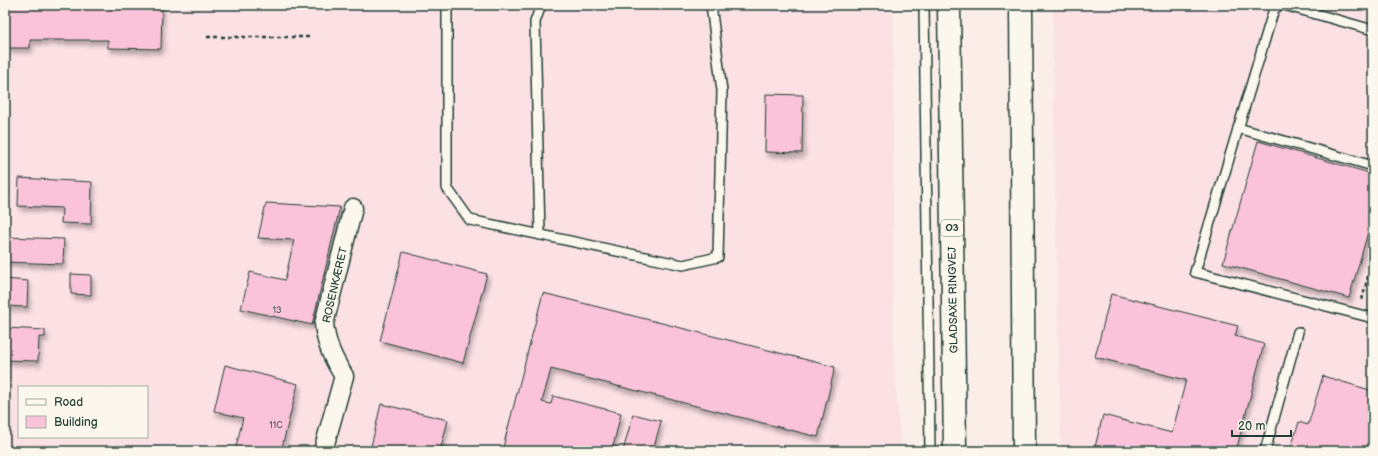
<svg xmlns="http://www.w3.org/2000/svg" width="1378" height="456" font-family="'Balsamiq Sans',sans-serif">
<defs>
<filter id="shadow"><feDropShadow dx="2.5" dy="4.5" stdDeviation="2" flood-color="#0004"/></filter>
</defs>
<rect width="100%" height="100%" fill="#fbede8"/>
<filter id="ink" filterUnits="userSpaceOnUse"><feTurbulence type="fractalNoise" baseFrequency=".025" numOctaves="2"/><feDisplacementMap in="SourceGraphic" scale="8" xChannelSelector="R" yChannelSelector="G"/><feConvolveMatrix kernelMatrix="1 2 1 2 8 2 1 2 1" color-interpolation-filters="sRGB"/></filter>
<g filter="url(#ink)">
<g fill="#fbe0e4" fill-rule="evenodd">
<path d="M 5,5 L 893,5 L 893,355 L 901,451 L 5,451 ZM 19,387 L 147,387 L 147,437 L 19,437 Z"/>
<path d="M 1053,5 L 1373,5 L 1373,451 L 1061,451 L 1054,127 Z"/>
</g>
<g fill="#fbc3d9" stroke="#1f3d34" filter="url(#shadow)">
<path d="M 5,5 L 162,5 L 161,49 L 108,48 L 108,40 L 30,40 L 30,48 L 5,48 Z"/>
<path d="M 766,94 L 803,95 L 802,153 L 765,152 Z"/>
<path d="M 1258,141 L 1373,174 L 1373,215 L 1349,298 L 1223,263 Z"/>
<path d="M 19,178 L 92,182 L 91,224 L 61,223 L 62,208 L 18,206 Z"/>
<path d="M 266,203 L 340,207 L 312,325 L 241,309 L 250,272 L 285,280 L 294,240 L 258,238 Z"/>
<path d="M 5,237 L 64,239 L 63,264 L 5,262 Z"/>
<path d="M 403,252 L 487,274 L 463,363 L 380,341 Z"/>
<path d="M 71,274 L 91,275 L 91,295 L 71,294 Z"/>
<path d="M 5,279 L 28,281 L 27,307 L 5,306 Z"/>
<path d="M 543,293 L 835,367 L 818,437 L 551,369 L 542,402 L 551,404 L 553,396 L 621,413 L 612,451 L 502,451 Z"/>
<path d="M 1111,294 L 1238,326 L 1235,336 L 1264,344 L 1236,451 L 1094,451 L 1103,415 L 1172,433 L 1186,380 L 1095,357 Z"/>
<path d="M 5,328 L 45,330 L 45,337 L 39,337 L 38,361 L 5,360 Z"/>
<path d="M 225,365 L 298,384 L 281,451 L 235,451 L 243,418 L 214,411 Z"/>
<path d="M 1323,376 L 1373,391 L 1373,451 L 1290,451 L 1299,422 L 1308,425 Z"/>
<path d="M 381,404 L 448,420 L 440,451 L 370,451 Z"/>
<path d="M 633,414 L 661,421 L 653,451 L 623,451 Z"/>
</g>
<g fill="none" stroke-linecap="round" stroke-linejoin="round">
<defs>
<g id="service">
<path d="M 447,5 L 447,188 L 470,220 L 683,265 L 718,257 L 722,91 L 711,5"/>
<path d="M 924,5 L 930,451"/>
<path d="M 1280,5 L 1274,9 L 1195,272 L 1373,318"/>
<path d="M 1284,5 L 1373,30"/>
<path d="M 1238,128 L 1373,166"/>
<path d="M 540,235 L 535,22 L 541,5"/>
<path d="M 1265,451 L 1298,332"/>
</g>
<path id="minor" d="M 323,451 L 344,376 C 333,359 326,344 324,324 L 353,208"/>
<g id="primary">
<path d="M 949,5 L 955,451"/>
<path d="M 1021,5 L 1024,451"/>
</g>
</defs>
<use href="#service" stroke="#1f3d34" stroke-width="12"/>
<use href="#minor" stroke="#1f3d34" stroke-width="21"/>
<use href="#primary" stroke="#1f3d34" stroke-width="25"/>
<g stroke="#1f3d34" stroke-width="2.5" stroke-dasharray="4 3" stroke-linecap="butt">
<path d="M 207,37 L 310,37"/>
<path d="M 1362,300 L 1373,257"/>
</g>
<use href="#service" stroke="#fbf7ec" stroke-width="9"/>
<use href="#minor" stroke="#fbf7ec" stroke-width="18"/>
<use href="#primary" stroke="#fbf7ec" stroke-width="22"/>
</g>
</g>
<g text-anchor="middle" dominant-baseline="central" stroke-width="3" stroke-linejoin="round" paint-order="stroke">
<g font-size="9" fill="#565e5d">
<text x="277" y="310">13</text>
<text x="276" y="425">11C</text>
</g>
<rect fill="#fbf7ec" stroke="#61756b" stroke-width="1" x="941" y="220" width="22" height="16" rx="3"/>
<g font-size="10" font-weight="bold" fill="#1f3d34">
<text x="952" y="228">O3</text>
</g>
<g font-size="11" fill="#1f3d34" stroke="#fbf7ec">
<text transform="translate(335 285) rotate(-77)">ROSENKÆRET</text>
<text transform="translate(953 300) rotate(-91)">GLADSAXE RINGVEJ</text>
</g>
</g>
<rect width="1378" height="456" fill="none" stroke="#fbf7ec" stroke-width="20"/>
<rect x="10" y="10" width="1358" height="436" fill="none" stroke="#1f3d34" stroke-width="1.5" filter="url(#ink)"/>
<rect x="18" y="386" width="130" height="52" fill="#fbf7ec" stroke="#a3ada2"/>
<rect x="26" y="399" width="20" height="6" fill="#fbf7ec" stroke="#a3ada2"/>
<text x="54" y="406" font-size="12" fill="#1f3d34">Road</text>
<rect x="26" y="416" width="20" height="12" fill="#fbc3d9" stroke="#a3ada2"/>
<text x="54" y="426" font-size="12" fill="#1f3d34">Building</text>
<path d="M1232 430v6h59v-6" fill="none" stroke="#1f3d34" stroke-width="2"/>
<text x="1238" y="430" font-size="12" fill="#1f3d34" stroke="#fbf7ec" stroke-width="3" paint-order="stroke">20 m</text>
</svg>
